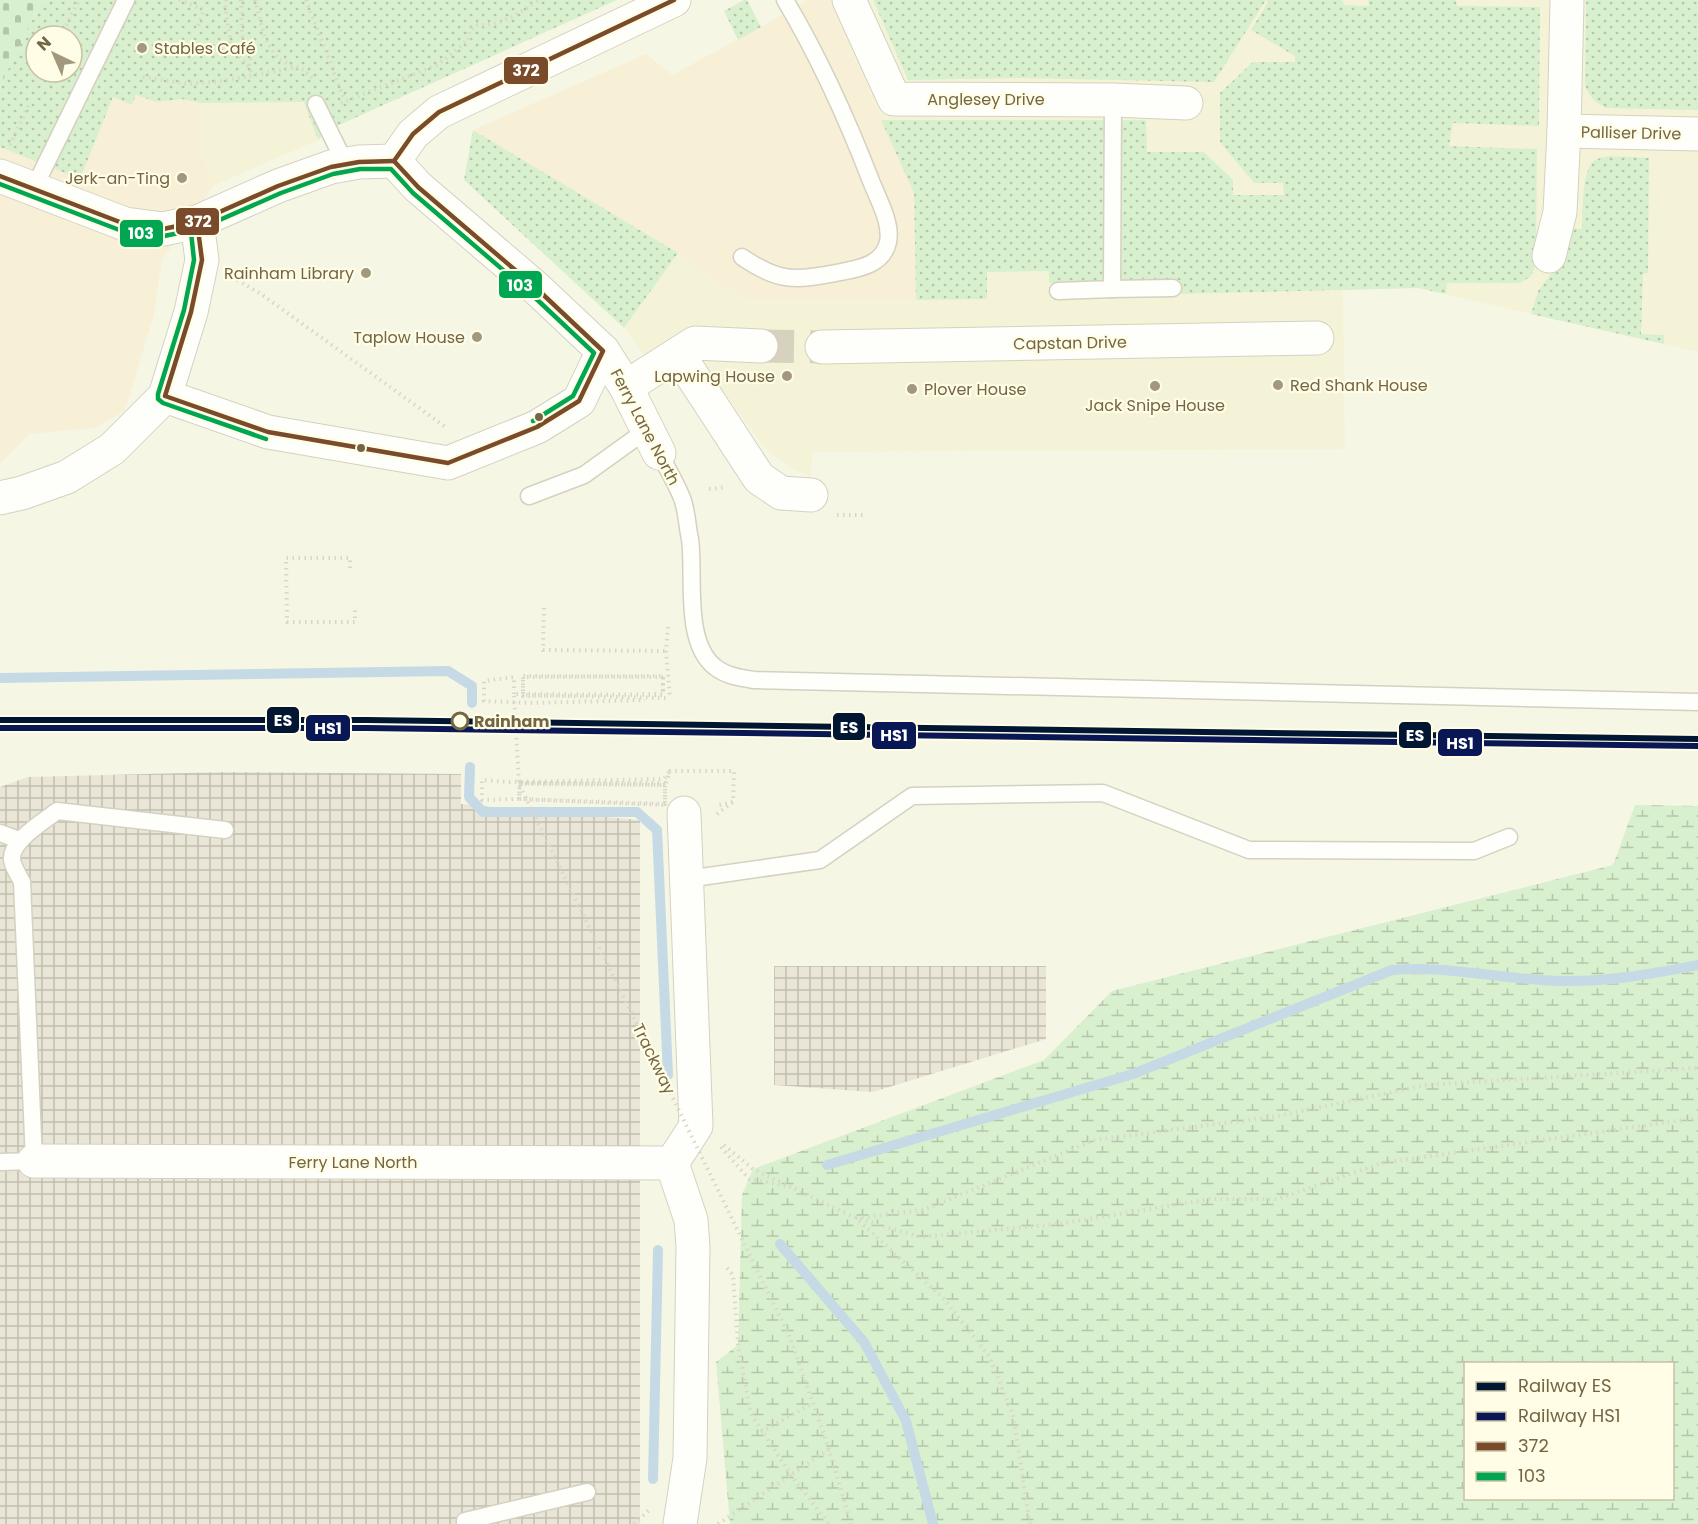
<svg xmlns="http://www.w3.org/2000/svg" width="1698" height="1524" font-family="Poppins,sans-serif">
<defs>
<pattern id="industrial-grid" width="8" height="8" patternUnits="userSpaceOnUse" patternTransform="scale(1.5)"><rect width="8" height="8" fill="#e9e6d7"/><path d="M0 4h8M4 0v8" fill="none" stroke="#c1beb0"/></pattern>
<pattern id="grass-dots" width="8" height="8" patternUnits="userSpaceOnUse" patternTransform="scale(1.5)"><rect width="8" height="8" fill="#d8f0ce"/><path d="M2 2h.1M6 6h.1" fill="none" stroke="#b4c6a9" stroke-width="1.8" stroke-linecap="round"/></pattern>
<pattern id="wetland-marsh" width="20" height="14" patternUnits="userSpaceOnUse" patternTransform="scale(1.5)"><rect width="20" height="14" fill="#d8f0ce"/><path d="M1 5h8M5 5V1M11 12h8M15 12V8" fill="none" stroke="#b4c6a9"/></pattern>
<pattern id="cemetery-stones" width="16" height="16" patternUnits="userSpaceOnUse" patternTransform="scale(1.5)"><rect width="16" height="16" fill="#d8f0ce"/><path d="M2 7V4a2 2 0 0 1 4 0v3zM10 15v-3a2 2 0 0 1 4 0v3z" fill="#b4c6a9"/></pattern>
</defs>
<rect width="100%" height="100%" fill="#f6f6e5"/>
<g fill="#f5f3d7">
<path d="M 829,0 L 1698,0 L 1698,352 L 1418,288 L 1343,290 L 1345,449 L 812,452 L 811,477 L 796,471 L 774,456 L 760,442 L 703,363 L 662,378 L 624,328 L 678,253 L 742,298 L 897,154 Z"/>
<path d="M 305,102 L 318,140 L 213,186 L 199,145 L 200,103 Z"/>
</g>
<g fill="#f8efd7">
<path d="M 806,0 L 829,0 L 914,193 L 916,300 L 762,300 L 741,298 L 678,253 L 473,130 L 646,54 L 672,75 L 761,27 Z"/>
<path d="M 136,95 L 157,102 L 182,99 L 200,103 L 199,145 L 213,186 L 162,260 L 154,314 L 125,411 L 95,428 L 29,434 L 0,464 L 0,147 L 80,179 L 113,97 L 132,105 Z"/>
</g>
<g fill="url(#industrial-grid)">
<path d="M 225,772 L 461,774 L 461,804 L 640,820 L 640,1524 L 0,1524 L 0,787 L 28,777 Z"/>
<path d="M 774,966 L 1046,966 L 1046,1039 L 873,1092 L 774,1085 Z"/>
</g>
<g fill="url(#grass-dots)" fill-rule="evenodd">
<path d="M 42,0 L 617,0 L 328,130 L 318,140 L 304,102 L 200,103 L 182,99 L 157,102 L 136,95 L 132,105 L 113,97 L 80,179 L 0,147 L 0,86 ZM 36,36 L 72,36 L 72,72 L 36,72 Z"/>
<path d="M 744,0 L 747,0 L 761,27 L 738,40 L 724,11 Z"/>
<path d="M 873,0 L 1342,0 L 1344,5 L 1369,6 L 1368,0 L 1456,0 L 1457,6 L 1540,7 L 1539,126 L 1453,123 L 1449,146 L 1537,149 L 1536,266 L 1530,277 L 1520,283 L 1447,283 L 1446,294 L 1418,288 L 1180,294 L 1179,280 L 1119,281 L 1117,120 L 1146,120 L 1147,152 L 1204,152 L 1233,180 L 1233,195 L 1284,195 L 1283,183 L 1254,183 L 1220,142 L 1220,93 L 1253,62 L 1295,62 L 1295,56 L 1251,30 L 1268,2 L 1266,0 L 1214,82 L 1020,78 L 908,80 Z"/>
<path d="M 1586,0 L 1698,0 L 1698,110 L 1606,108 C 1595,102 1589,97 1585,85 Z"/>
<path d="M 881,120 L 1106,120 L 1106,285 L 1049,283 L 1049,271 L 987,272 L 987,299 L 916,300 L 914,193 Z"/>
<path d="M 473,130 L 678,253 L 624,328 L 464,180 Z"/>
<path d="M 1608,156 L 1649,158 L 1648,273 L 1643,274 L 1641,334 L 1664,335 L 1664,344 L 1531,314 L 1538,291 L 1561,261 L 1566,228 L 1582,229 C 1583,214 1581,169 1595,160 C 1599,158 1604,157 1608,156 Z"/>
</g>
<path fill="url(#wetland-marsh)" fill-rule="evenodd" d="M 1635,805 L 1698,806 L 1698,1524 L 730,1524 L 716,1362 L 738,1345 L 742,1195 L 753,1169 L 1044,1060 L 1112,991 L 1613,865 ZM 1466,1364 L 1672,1364 L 1672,1498 L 1466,1498 Z"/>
<path fill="url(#cemetery-stones)" d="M 0,0 L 42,0 L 0,86 Z"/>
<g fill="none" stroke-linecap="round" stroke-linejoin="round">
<g stroke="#c6dae6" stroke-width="10">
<path d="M 0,678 L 448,671 L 472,686 L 472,703"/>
<path d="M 470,767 L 469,797 L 483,812 L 637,812 L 657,830 L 668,1075"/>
<path d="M 827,1165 L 1133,1074 L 1392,970 C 1449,965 1504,980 1561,981 C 1609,982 1652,974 1698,965"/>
<path d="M 780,1244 L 864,1342 L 906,1421 L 933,1524"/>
<path d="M 653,1479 L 658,1250"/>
</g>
<path stroke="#d6d2bd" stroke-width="33" stroke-dasharray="33 16" stroke-linecap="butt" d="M 761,346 L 822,347"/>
<defs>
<g id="service">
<path d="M 316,104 L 345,163"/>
<path d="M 33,190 L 126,0"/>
<path d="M 742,257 C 778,282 795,281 836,273 C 856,269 883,266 888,242 C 892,223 878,199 871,181 C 847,119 819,57 785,0"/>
<path d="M 1112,289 L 1173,288"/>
<path d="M 1058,291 L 1112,289 L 1113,100"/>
<path d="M 659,453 C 667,468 676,483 682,498 C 687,511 687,526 690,539 C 695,575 683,642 715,667 C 726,676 741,678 754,680 L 1698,702"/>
<path d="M 529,496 L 584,475 L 648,429"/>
<path d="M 0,833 L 19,840"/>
<path d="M 687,879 L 820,860 L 912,796 L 1103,793 L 1249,850 L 1474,851 L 1509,837"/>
<path d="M 0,1162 L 34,1161 L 22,882 C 19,876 13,867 12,860 C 10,841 43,822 57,811 L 225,830"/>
<path d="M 465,1524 L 465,1521 L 587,1492"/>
</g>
<g id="minor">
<path d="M 849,0 L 894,99 L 1113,100 L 1186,103"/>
<path d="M 1564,131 L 1698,134"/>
<path d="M 394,161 L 418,187 L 535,287 L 603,351 L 626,387 L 659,453"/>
<path d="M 1549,256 L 1560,212 L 1564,131 L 1567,0"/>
<path d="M 822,347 L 1317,338"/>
<path d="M 678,354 L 759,478 L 781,493 L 811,495"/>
<path d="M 626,387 L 695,343 L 761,346"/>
<path d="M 165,396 L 268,432 L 448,463 L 537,427 L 579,401 L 603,351"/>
<path d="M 0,498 L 22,493 L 67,477 L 112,449 L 165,396 L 191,312 L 202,260 L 197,222"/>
<path d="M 34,1161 L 672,1163 L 691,1220 L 693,1247 L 690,1458 L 680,1524"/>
<path d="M 672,1163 L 696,1126 L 684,813"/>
</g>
<path id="secondary" d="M 0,176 L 125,224 L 163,229 L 197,222 L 278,186 L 331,167 L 359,162 L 394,161 L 413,134 L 439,112 L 674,0"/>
</defs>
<use href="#service" stroke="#d5d1c0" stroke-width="19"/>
<use href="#minor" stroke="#d5d1c0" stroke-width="35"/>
<use href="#secondary" stroke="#d6d2c2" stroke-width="35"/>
<g stroke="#d9d6ca" stroke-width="4" stroke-dasharray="1.5 4.5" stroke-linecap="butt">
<path d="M 179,0 L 204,10 L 197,29"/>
<path d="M 226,0 L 225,4 L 231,47 L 249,67 L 252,75"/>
<path d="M 241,0 L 242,35 L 251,60 L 249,66"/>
<path d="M 255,0 L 265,38 L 278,59 L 304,70 L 315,80"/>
<path d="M 306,0 L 345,101"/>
<path d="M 36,34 L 40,36"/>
<path d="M 61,36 L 79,0"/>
<path d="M 192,53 L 231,47"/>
<path d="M 143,77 L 188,84 L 222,81 L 298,67"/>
<path d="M 341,103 L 437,65 L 469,40 L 469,32 L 476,25 C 503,26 517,14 539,0"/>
<path d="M 10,145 L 30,102"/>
<path d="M 232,277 L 261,294 L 447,428"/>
<path d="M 709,489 L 727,487"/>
<path d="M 837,515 L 865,515"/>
<path d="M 350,568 L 350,558 L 286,558 L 287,622 L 355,622 L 355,610"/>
<path d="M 544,608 L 543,650 L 666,651"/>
<path d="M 668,627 L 666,651 L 670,698"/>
<path d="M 663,677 L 523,676 L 523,695 L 670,698"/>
<path d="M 514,694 L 514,677 L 484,681 L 484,701 L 531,703 L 645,700"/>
<path d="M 666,783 L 670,771 L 734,771 L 733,802 L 715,806"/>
<path d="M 519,799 L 482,800 L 482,780 L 508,782 L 664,779 L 670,771"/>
<path d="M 717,814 L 733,802"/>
<path d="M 724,1145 L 753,1169 L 856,1218 L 944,1299 L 989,1356 L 1013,1415 L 1030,1524"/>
<path d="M 721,1147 L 749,1179 L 788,1186"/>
<path d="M 856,1218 L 923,1210 L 1095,1140 L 1278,1116 L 1426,1085 L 1698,1068"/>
<path d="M 860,1219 L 920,1237 L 1058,1224 L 1210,1199 L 1277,1199 L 1382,1163 L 1698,1118"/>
<path d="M 727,1268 L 733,1275 L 738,1345 L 751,1414 L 790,1474 L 829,1524"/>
<path d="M 789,1335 L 829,1449 L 851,1524"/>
<path d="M 761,1432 L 813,1403"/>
<path d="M 634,1524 L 649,1510"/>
<path d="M 718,1524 L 829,1449"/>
</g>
<use href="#service" stroke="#fefefb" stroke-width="16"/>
<use href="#minor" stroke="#fefefb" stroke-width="33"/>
<use href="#secondary" stroke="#fefefb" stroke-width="33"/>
<g stroke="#d9d6ca" stroke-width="4" stroke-dasharray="1.5 4.5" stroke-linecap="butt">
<path d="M 663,677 L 663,694 L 523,696 L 523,677 L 663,676 L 663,695 L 514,694 L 519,784 L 789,1335"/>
<path d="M 519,784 L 665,785 L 665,805 L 519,799 L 520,783 L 665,785 L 665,804 L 519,799 L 520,783 L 666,783"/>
</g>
<defs>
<g id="bus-1">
<path d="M 394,161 L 413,134 L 439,112 L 674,0"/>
<path d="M 0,176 L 125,224 L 163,229 L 197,222 L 278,186 L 331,167 L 359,162 L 394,161"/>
<path d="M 197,222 L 202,260 L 191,312 L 165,396 L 268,432 L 448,463 L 537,427 L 579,401 L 603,351 L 535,287 L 418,187 L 394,161"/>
</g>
<g id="bus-2">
<path d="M 0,184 L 122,231 L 164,236 L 199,229 L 281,193 L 333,174 L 360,169 L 391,169 L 413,193 L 530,293 L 594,353 L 573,396 L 533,421"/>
<path d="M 190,223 L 194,260 L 184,310 L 158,394 L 158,399 L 163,403 L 266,439"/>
</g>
</defs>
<use href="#bus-1" stroke="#fffde5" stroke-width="9"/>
<use href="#bus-2" stroke="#fffde5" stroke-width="9"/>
<use href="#bus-1" stroke="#7a4b2a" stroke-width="4.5"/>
<use href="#bus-2" stroke="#00a651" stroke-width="4.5"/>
<defs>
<path id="rail-1" d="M 0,720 L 367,720 L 1698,739"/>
<path id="rail-2" d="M 0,728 L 367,728 L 1698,746"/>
</defs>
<use href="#rail-1" stroke="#fffde5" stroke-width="10"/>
<use href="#rail-2" stroke="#fffde5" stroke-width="10"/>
<use href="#rail-1" stroke="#011633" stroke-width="6"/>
<use href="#rail-2" stroke="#091855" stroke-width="6"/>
</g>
<g fill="#a2987d" stroke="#fffde5" stroke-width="2">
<circle cx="142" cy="48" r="6"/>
<circle cx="182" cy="178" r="6"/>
<circle cx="366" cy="273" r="6"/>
<circle cx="477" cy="337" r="6"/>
<circle cx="787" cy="376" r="6"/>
<circle cx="1278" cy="385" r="6"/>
<circle cx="1155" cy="386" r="6"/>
<circle cx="912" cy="389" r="6"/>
</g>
<g fill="#746645" stroke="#fffde5" stroke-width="2">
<circle cx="539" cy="417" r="5"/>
<circle cx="361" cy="448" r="5"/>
</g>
<circle fill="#fffde5" stroke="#746645" stroke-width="3" cx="460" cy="721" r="8"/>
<g text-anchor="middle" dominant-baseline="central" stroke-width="4.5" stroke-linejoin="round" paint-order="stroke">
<g font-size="16" fill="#746645" stroke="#fffde5" text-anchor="end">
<text x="154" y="48" text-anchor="start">Stables Café</text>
<text x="170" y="178">Jerk-an-Ting</text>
<text x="354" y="273">Rainham Library</text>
<text x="465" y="337">Taplow House</text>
<text x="775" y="376">Lapwing House</text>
<text x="1290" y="385" text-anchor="start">Red Shank House</text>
<text x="924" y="389" text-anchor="start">Plover House</text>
<text x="1155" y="405" text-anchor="middle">Jack Snipe House</text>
</g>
<g font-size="16" fill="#746645" stroke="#fffde5">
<text x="986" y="99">Anglesey Drive</text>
<text transform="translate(1631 133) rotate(1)">Palliser Drive</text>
<text transform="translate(1070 343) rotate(-1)">Capstan Drive</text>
<text transform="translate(645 427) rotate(62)">Ferry Lane North</text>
<text transform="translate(654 1059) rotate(64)">Trackway</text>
<text x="353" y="1162">Ferry Lane North</text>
</g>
<g font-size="16" font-weight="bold" fill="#746645" stroke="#fffde5" text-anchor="start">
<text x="474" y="721">Rainham</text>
</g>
</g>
<g stroke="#fffde5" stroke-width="2">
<rect x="503" y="56" width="46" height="29" rx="6" fill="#7a4b2a"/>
<rect x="175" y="207" width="45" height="29" rx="6" fill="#7a4b2a"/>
<rect x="119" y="219" width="45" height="29" rx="6" fill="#00a651"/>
<rect x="498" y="270" width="45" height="29" rx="6" fill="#00a651"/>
<rect x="266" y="706" width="34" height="28" rx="6" fill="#011633"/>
<rect x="832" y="712" width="34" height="29" rx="6" fill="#011633"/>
<rect x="305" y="714" width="46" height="28" rx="6" fill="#091855"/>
<rect x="1398" y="721" width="34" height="28" rx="6" fill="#011633"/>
<rect x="871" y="721" width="46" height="29" rx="6" fill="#091855"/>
<rect x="1437" y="728" width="46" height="29" rx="6" fill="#091855"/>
</g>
<g font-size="16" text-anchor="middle" font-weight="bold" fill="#fff">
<text x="526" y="76">372</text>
<text x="198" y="227">372</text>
<text x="141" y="239">103</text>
<text x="520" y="291">103</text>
<text x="283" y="726">ES</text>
<text x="849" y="733">ES</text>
<text x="328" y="734">HS1</text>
<text x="1415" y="741">ES</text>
<text x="894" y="741">HS1</text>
<text x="1460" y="749">HS1</text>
</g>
<rect x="1464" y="1362" width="210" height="138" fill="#fffde5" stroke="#c7c1a5" stroke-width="1.5"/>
<rect x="1476" y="1382" width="30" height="9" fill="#011633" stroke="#c7c1a5" stroke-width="1.5"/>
<text x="1518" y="1392" font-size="18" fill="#746645">Railway ES</text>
<rect x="1476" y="1412" width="30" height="9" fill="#091855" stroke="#c7c1a5" stroke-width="1.5"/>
<text x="1518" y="1422" font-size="18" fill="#746645">Railway HS1</text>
<rect x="1476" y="1442" width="30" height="9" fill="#7a4b2a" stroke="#c7c1a5" stroke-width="1.5"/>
<text x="1518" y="1452" font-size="18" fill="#746645">372</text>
<rect x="1476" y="1472" width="30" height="9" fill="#00a651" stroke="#c7c1a5" stroke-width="1.5"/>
<text x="1518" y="1482" font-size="18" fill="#746645">103</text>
<g transform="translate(54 54) rotate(316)"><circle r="28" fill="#fffde5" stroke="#c7c1a5" stroke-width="1.5"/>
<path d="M0-4.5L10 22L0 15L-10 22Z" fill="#a2987d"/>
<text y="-9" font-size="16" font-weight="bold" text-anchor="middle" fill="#746645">N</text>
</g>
</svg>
